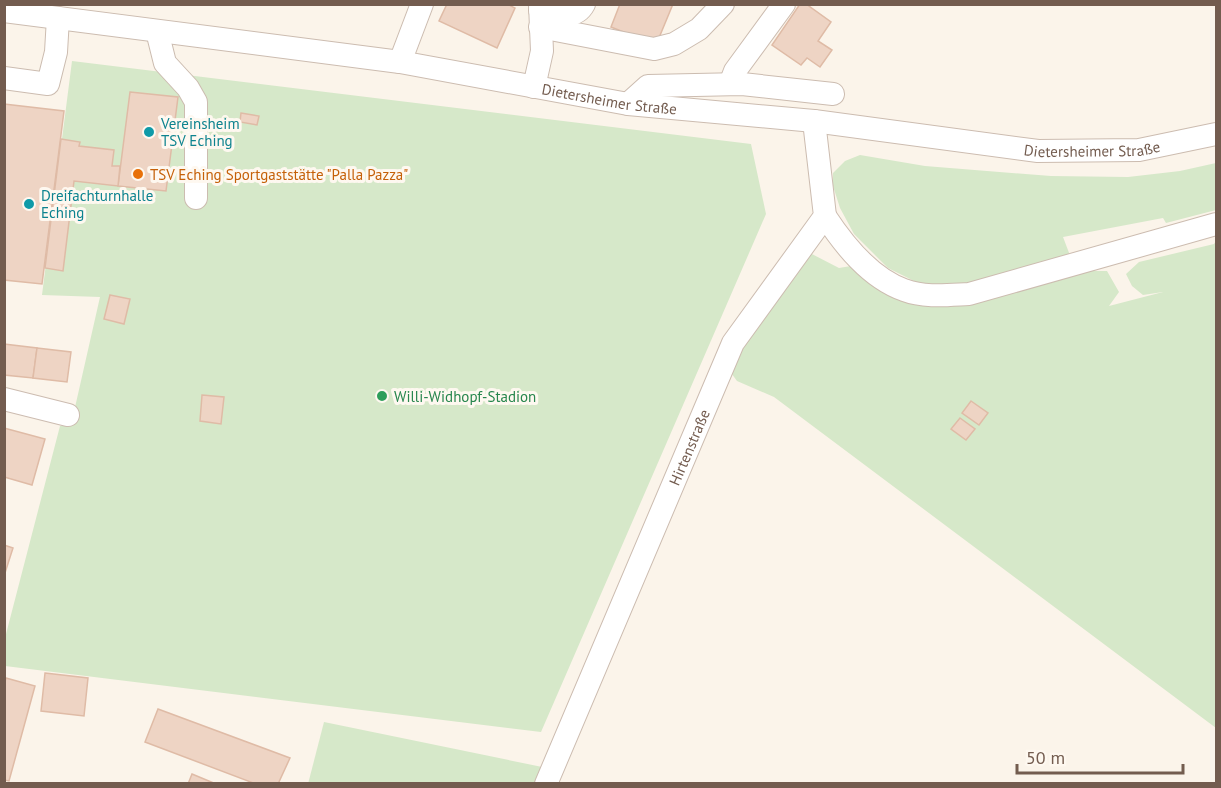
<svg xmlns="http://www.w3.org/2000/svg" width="1221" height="788" font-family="'PT Sans',sans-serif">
<rect width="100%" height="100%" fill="#fbf4ea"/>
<g fill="#d6e8c9">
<path d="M 72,61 L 751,144 L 766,214 L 541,732 L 5,666 L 5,638 L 60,426 L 71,425 L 100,297 L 42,295 Z"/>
<path d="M 860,155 L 925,166 L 1051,176 L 1128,177 L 1180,171 L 1216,163 L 1216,210 L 1166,223 L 1163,218 L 1063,237 L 1071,258 L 960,286 L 939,287 L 916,282 L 888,268 L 854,234 L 840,208 L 833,186 L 833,173 L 845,161 Z"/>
<path d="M 1216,241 L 1216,728 L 774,397 L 737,381 L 729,370 L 729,364 L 808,252 L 839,268 L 857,265 L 914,303 L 1086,271 L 1107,271 L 1119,292 L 1109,306 L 1163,292 L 1143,295 L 1132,286 L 1126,274 L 1139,262 L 1214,244 Z"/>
<path d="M 324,722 L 547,768 L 540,783 L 308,784 Z"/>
</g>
<g fill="#eed4c4" stroke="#dfbba6" stroke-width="1.5">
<path d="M 447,4 L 507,4 L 515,8 L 497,48 L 439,21 Z"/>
<path d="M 620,4 L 673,4 L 656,45 L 611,27 Z"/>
<path d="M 800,4 L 806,4 L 831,22 L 818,41 L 832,50 L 820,67 L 807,58 L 801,65 L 772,45 Z"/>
<path d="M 130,92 L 178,97 L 166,191 L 118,186 Z"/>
<path d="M 4,104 L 64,111 L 42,284 L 4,280 Z"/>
<path d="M 241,113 L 259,116 L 257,125 L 240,122 Z"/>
<path d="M 61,139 L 80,142 L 79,146 L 114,150 L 112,166 L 120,166 L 118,186 L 74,181 L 63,271 L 45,268 Z"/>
<path d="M 110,295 L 130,299 L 124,324 L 104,319 Z"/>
<path d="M 4,344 L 37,348 L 33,378 L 4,375 Z"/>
<path d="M 37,348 L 71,352 L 67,382 L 33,378 Z"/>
<path d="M 202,395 L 224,397 L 221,424 L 200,421 Z"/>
<path d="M 971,401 L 988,413 L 979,425 L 962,413 Z"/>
<path d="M 960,418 L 975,429 L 966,440 L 951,429 Z"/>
<path d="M 4,428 L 45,439 L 32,485 L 4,477 Z"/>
<path d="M 4,545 L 13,548 L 4,576 Z"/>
<path d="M 45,673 L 88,678 L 84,716 L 41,711 Z"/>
<path d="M 6,678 L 35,686 L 9,781 L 4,780 L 4,685 Z"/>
<path d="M 158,709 L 290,758 L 278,784 L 256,784 L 145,742 Z"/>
<path d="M 192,774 L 216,784 L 188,784 Z"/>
</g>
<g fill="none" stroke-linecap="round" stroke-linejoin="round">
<defs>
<g id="minor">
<path d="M 540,10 C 555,13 575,21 584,4"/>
<path id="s1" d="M 4,11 L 400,62 L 628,104 L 814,121 L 1038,151 L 1139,150 L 1216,134"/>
<path d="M 540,27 L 654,49 L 674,44 L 699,29 L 723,4"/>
<path d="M 157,31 L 165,63 L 188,88 L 196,102 L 196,198"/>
<path d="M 400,62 L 422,4"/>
<path d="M 4,78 L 48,84 L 56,52 L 58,18"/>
<path d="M 730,84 L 735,71 L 784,4"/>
<path d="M 534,87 L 542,51 L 540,4"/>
<path d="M 628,104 L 648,86 L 742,84 L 833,94"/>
<path d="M 825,216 C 844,245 870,278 904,290 C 925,298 948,295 969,294 L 1216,224"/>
<path d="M 4,399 L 68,415"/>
<path id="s2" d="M 546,784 L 733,343 L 825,216 L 814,121"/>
</g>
</defs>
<use href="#minor" stroke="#ccbcb0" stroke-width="24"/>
<use href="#minor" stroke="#fff" stroke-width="22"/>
</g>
<g fill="#0f9aa8" stroke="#fef8f0" stroke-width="2">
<circle cx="149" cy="132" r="6"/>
<circle cx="29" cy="204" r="6"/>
</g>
<circle fill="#e8710a" stroke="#fef8f0" stroke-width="2" cx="138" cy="174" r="6"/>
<circle fill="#2e9e5b" stroke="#fef8f0" stroke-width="2" cx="382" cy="396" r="6"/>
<g text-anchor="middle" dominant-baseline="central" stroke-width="6" stroke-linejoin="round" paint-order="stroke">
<g font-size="15" fill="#735c4f" stroke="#fef8f0">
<text stroke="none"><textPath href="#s1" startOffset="612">Dietersheimer Straße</textPath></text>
<text stroke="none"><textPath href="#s1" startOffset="1098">Dietersheimer Straße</textPath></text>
<text stroke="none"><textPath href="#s2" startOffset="366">Hirtenstraße</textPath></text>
</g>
<g font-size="15" fill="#0d838f" stroke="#fef8f0" text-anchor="start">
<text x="161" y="123">Vereinsheim<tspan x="161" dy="17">TSV Eching</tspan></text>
<text x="41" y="195">Dreifachturnhalle<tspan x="41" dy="17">Eching</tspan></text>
</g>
<g font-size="15" fill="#c56008" stroke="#fef8f0" text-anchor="start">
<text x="150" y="174">TSV Eching Sportgaststätte "Palla Pazza"</text>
</g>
<g font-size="15" fill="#27864d" stroke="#fef8f0" text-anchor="start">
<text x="394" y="396">Willi-Widhopf-Stadion</text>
</g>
</g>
<rect width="1221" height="788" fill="none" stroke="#735c4f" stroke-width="12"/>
<path d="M1017 764v9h166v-9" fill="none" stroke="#735c4f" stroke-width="3"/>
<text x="1026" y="764" font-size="18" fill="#735c4f" stroke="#fef8f0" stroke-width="4.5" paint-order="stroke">50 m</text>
</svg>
